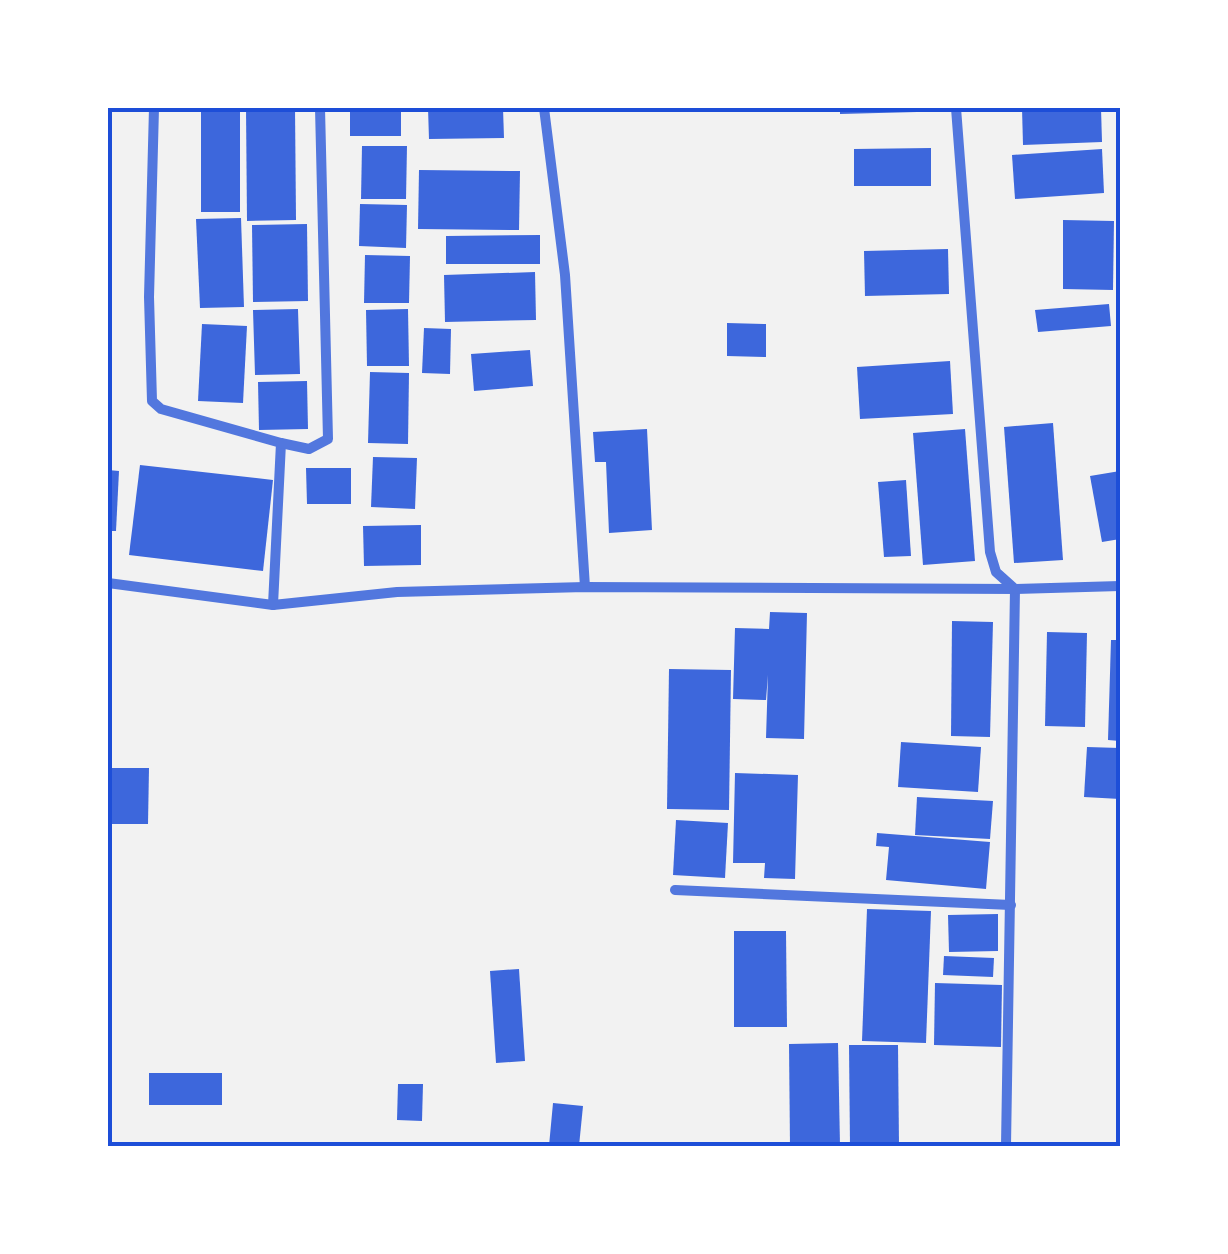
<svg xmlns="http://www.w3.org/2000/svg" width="1228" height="1254" font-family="'Sofia Sans Condensed',sans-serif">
<rect width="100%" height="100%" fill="#f2f2f2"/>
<g fill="#3d67dc">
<rect x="201" y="108" width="39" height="104"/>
<path d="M 246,108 L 295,108 L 296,220 L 247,221 Z"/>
<rect x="350" y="108" width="51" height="28"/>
<path d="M 428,108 L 503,108 L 504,138 L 429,139 Z"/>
<path d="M 840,108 L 917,108 L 917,112 L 840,114 Z"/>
<path d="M 1022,108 L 1101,108 L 1102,142 L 1023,145 Z"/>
<path d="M 362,146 L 407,146 L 406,199 L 361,199 Z"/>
<path d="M 931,148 L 931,186 L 854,186 L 854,149 Z"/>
<path d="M 1102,149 L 1104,193 L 1015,199 L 1012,155 Z"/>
<path d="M 419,170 L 520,171 L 519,230 L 418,229 Z"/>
<path d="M 360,204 L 407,205 L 406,248 L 359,246 Z"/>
<path d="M 241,218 L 244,307 L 200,308 L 196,219 Z"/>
<path d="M 1063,220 L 1114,221 L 1113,290 L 1063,289 Z"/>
<path d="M 307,224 L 308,301 L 253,302 L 252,225 Z"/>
<path d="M 540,235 L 540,264 L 446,264 L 446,236 Z"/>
<path d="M 948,249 L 949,294 L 865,296 L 864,251 Z"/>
<path d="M 365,255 L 410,256 L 409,303 L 364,303 Z"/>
<path d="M 535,272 L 536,320 L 445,322 L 444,275 Z"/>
<path d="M 1109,304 L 1111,326 L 1038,332 L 1035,310 Z"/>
<path d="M 298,309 L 300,374 L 255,375 L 253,310 Z"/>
<path d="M 408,309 L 409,366 L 367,366 L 366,310 Z"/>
<path d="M 727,323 L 766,324 L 766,357 L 727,356 Z"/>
<path d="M 202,324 L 247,326 L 243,403 L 198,401 Z"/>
<path d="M 424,328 L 451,329 L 450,374 L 422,373 Z"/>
<path d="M 530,350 L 533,386 L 474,391 L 471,354 Z"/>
<path d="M 950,361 L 953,414 L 860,419 L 857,367 Z"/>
<path d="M 370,372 L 409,373 L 408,444 L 368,443 Z"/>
<path d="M 307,381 L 308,429 L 259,430 L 258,382 Z"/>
<path d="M 1053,423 L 1063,560 L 1014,563 L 1004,427 Z"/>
<path d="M 647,429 L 652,530 L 609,533 L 606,462 L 595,462 L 593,432 Z"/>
<path d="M 965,429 L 975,561 L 923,565 L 913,433 Z"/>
<path d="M 373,457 L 417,458 L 415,509 L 371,507 Z"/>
<path d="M 140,465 L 273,480 L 263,571 L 129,555 Z"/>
<path d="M 306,468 L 351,468 L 351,504 L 307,504 Z"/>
<path d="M 108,470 L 119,471 L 116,531 L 108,531 Z"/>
<path d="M 1120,471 L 1120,539 L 1102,542 L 1090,476 Z"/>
<path d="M 906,480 L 911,556 L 884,557 L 878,482 Z"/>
<path d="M 421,525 L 421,565 L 364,566 L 363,526 Z"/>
<path d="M 770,612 L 807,613 L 804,739 L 766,738 L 768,675 L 766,700 L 733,699 L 735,628 L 769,629 Z"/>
<path d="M 952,621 L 993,622 L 990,737 L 951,736 Z"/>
<path d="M 1047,632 L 1087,633 L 1085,727 L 1045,726 Z"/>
<path d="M 1111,640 L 1120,640 L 1120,741 L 1108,740 Z"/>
<path d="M 669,669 L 731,670 L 729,810 L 667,809 Z"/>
<path d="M 901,742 L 981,747 L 978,792 L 898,787 Z"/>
<path d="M 1087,747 L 1120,748 L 1120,799 L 1084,797 Z"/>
<path d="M 108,768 L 149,768 L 148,824 L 108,824 Z"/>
<path d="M 735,773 L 798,775 L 795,879 L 764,878 L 765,863 L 733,863 Z"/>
<path d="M 917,797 L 993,801 L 990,839 L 915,835 Z"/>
<path d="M 676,820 L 728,823 L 725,878 L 673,875 Z"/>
<path d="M 877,833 L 990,842 L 986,889 L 886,880 L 889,847 L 876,846 Z"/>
<path d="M 867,909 L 931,911 L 926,1043 L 862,1041 Z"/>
<path d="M 998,914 L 998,951 L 949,952 L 948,915 Z"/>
<path d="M 734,931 L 786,931 L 787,1027 L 734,1027 Z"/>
<path d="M 944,956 L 994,958 L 993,977 L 943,975 Z"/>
<path d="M 519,969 L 525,1061 L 496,1063 L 490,971 Z"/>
<path d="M 935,983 L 1002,985 L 1001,1047 L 934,1045 Z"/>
<path d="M 838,1043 L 840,1146 L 790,1146 L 789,1044 Z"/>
<path d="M 849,1045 L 898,1045 L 899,1146 L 850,1146 Z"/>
<rect x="149" y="1073" width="73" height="32"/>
<path d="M 398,1084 L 423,1084 L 422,1121 L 397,1120 Z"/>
<path d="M 553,1103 L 583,1106 L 579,1146 L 549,1146 Z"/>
</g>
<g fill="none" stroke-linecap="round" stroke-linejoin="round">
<g stroke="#5277de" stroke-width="10">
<path d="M 154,108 L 149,297 L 152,401 L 161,409 L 281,443 L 273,605"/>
<path d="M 544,108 L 565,275 L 585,587"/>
<path d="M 956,108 L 990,552 L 996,572 L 1015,589 L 1006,1146"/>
<path d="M 281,443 L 309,449 L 328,439 L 320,108"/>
<path d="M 108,583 L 273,605 L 397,592 L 585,587 L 1015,589 L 1120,586"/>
<path d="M 675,890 L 1011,905"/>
</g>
</g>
<rect width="1228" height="1254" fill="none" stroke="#ffffff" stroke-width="220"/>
<rect x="110" y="110" width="1008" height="1034" fill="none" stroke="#1d4ed8" stroke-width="4"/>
</svg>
